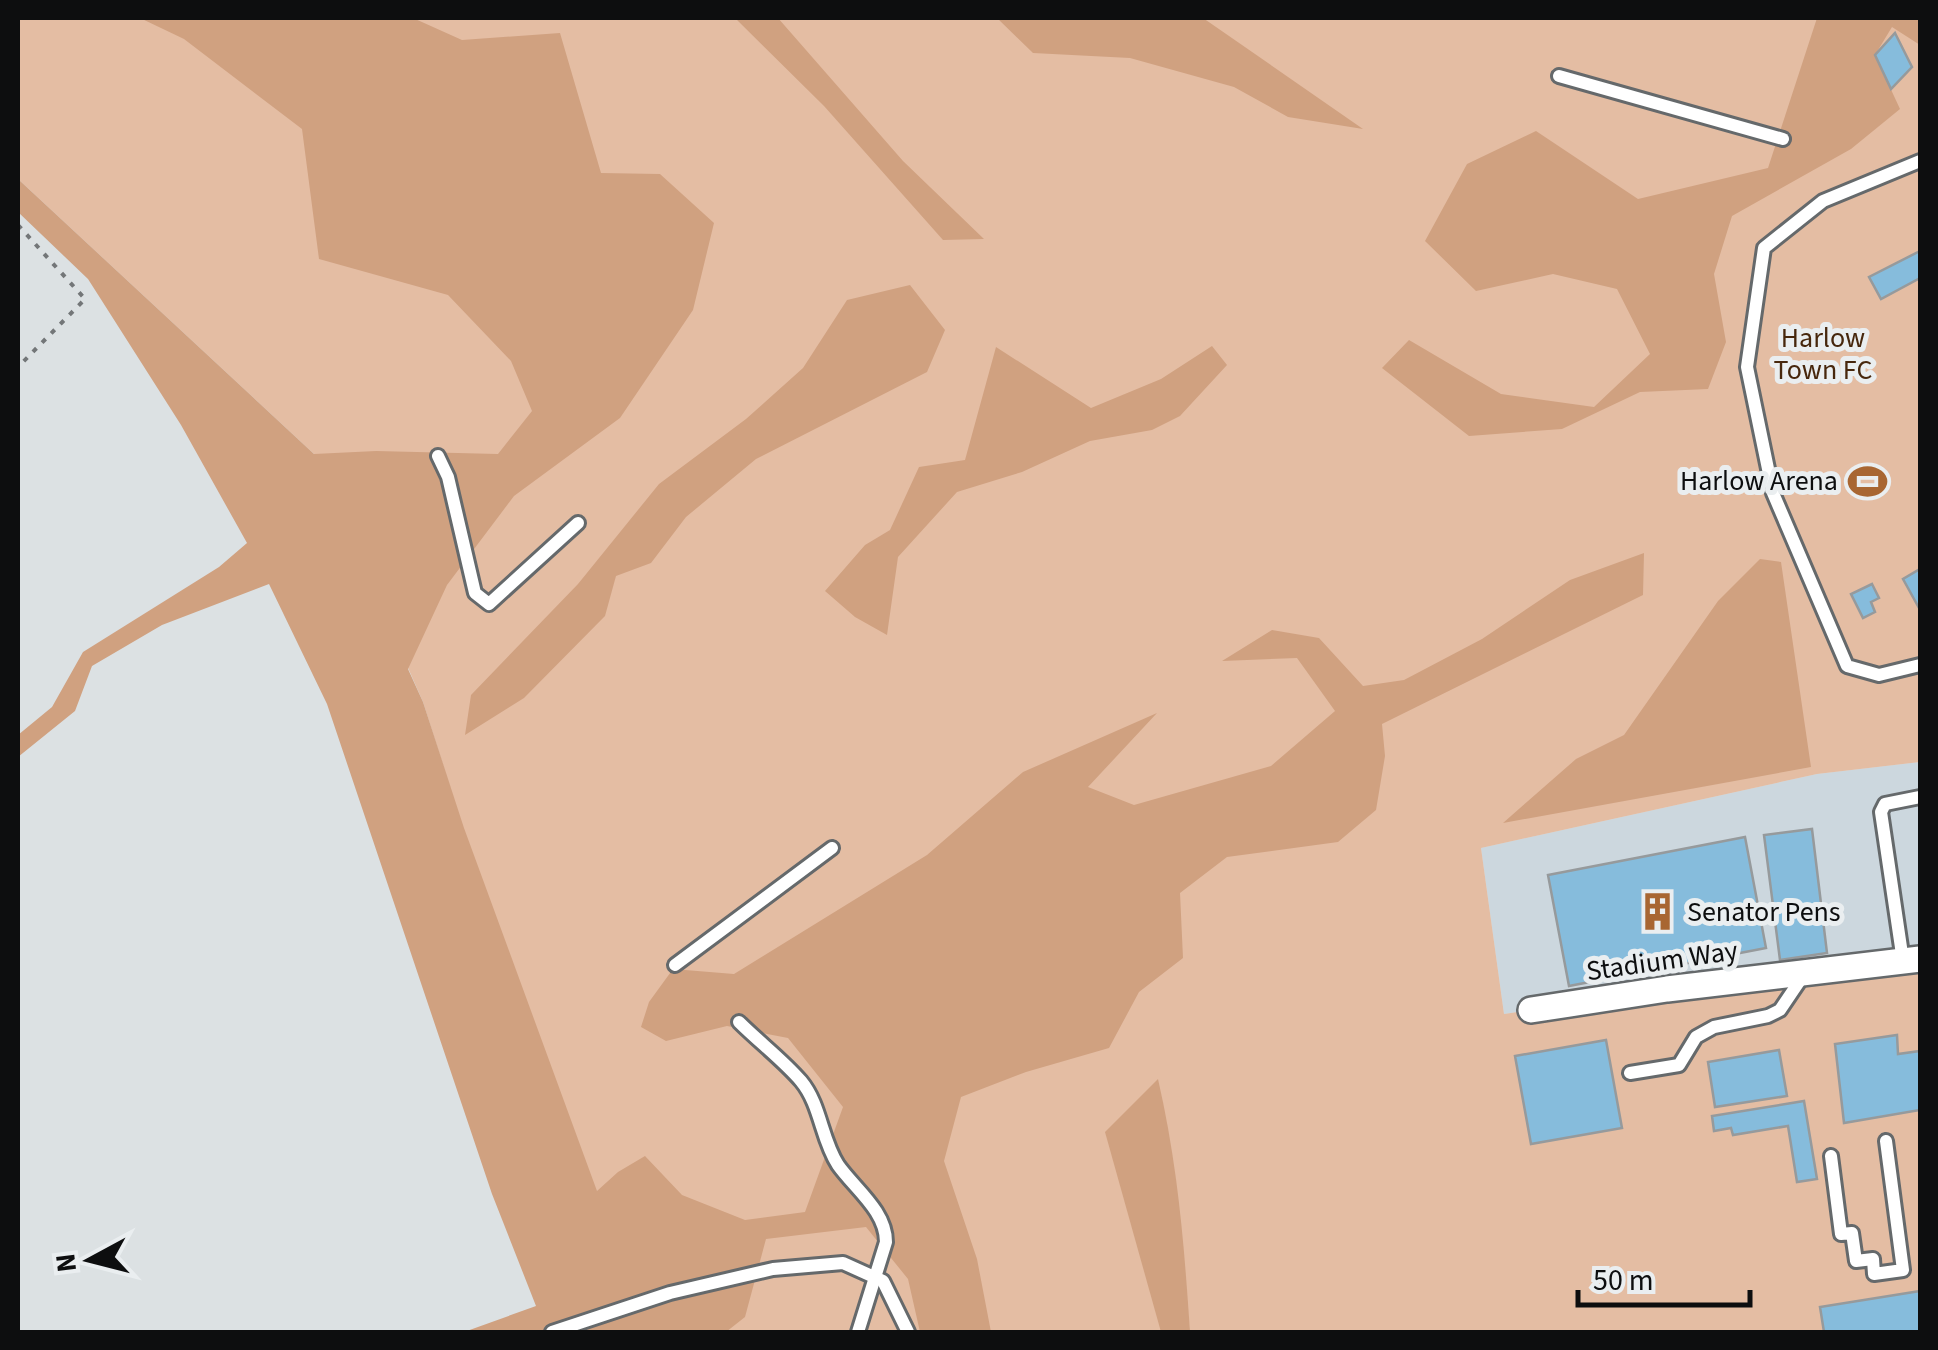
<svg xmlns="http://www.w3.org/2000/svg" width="1938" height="1350" font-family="'Source Sans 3',sans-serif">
<rect width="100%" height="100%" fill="#dce1e3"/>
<path fill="#ccd7de" d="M 1920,762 L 1920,959 L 1656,991 L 1504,1014 L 1481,848 L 1817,774 Z"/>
<path fill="#e4bda3" d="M 18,18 L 1920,18 L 1920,762 L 1817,774 L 1481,848 L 1504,1014 L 1656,991 L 1920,959 L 1920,1332 L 623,1332 L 423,702 L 314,454 L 18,179 Z"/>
<g fill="#d0a180">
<path d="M 140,18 L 413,18 L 462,40 L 560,33 L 601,173 L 660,174 L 714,223 L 693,310 L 620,418 L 514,496 L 447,585 L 408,669 L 423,702 L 464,828 L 597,1191 L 618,1172 L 645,1156 L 682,1195 L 745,1220 L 805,1212 L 843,1107 L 788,1038 L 727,1026 L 666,1041 L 641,1027 L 649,1002 L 673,969 L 734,974 L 927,855 L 1023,772 L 1157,713 L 1088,787 L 1134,805 L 1271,766 L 1335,711 L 1297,658 L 1222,661 L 1272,630 L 1319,638 L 1363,686 L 1404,680 L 1482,639 L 1570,580 L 1644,553 L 1643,595 L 1382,724 L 1385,756 L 1376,810 L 1338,842 L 1227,857 L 1180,893 L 1183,958 L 1139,992 L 1109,1048 L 1026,1072 L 961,1097 L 944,1161 L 977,1259 L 991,1332 L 920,1332 L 908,1279 L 866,1227 L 766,1239 L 745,1317 L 726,1332 L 464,1332 L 536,1306 L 492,1194 L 327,704 L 269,584 L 162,625 L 92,666 L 75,711 L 18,757 L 18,735 L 52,707 L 83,652 L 219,567 L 247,543 L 181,425 L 88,279 L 18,212 L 18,179 L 314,454 L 376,451 L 498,454 L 532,411 L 511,361 L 448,295 L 319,259 L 302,129 L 184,39 Z"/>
<path d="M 735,18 L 778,18 L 903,161 L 984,239 L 943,240 L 824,106 Z"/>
<path d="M 997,18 L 1203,18 L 1363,129 L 1288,117 L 1234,87 L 1130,58 L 1033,53 Z"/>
<path d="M 1817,18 L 1920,18 L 1920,45 L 1892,27 L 1875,55 L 1900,109 L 1851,149 L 1732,216 L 1714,274 L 1726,342 L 1708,389 L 1640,392 L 1562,429 L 1469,436 L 1382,368 L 1409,340 L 1501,394 L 1594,407 L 1650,354 L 1617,289 L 1553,274 L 1476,291 L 1425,241 L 1467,164 L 1536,131 L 1638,199 L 1768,168 Z"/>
<path d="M 910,285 L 945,330 L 927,372 L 756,459 L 686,517 L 651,563 L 616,576 L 605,616 L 524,698 L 465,735 L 471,695 L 578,584 L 659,484 L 746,419 L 803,368 L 847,300 Z"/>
<path d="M 1212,346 L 1227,365 L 1180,416 L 1152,430 L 1090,441 L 1022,472 L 957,492 L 898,557 L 887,635 L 855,617 L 825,591 L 865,545 L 890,530 L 919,467 L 965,460 L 996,347 L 1091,408 L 1161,379 Z"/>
<path d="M 1760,559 L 1781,562 L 1811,767 L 1503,823 L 1576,759 L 1624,735 L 1718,601 Z"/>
<path d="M 1158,1079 C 1178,1167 1184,1243 1190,1332 L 1161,1332 L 1105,1132 Z"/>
</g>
<g fill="#86bcdc" stroke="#969a9c" stroke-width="2.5">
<path d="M 1895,33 L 1912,67 L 1891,89 L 1875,55 Z"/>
<path d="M 1920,251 L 1920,278 L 1881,299 L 1869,277 Z"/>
<path d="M 1920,569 L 1920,607 L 1919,608 L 1903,579 Z"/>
<path d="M 1872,584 L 1879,598 L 1871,602 L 1875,612 L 1863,618 L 1851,594 Z"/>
<path d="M 1812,829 L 1827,953 L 1780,960 L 1764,835 Z"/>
<path d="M 1745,837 L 1766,948 L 1569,986 L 1548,875 Z"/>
<path d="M 1897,1035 L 1898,1054 L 1920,1051 L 1920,1110 L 1844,1123 L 1835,1044 Z"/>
<path d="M 1606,1040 L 1622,1128 L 1531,1144 L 1515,1056 Z"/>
<path d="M 1779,1050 L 1787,1096 L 1715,1107 L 1708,1062 Z"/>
<path d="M 1804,1101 L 1817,1179 L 1797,1182 L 1788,1126 L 1733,1135 L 1731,1128 L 1714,1131 L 1712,1116 Z"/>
<path d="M 1920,1291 L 1920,1332 L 1824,1332 L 1820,1307 Z"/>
</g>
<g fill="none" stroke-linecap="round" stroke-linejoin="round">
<defs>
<g id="service">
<path d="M 1559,76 L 1783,139"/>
<path d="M 1920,161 L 1823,201 L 1764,248 L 1747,367 L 1773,493 L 1847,666 L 1879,675 L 1920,665"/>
<path d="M 438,456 L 448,477 L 475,593 L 489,604 L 578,523"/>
<path d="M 1903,961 L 1881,812 L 1885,804 L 1920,797"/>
<path d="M 675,965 L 832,848"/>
<path d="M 739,1022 C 759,1042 783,1060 801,1081 C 821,1105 821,1139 838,1165 C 855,1189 886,1211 886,1242 L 858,1332"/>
<path d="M 1630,1073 L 1679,1065 L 1696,1037 L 1714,1027 L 1768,1016 L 1780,1010 L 1805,973"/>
<path d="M 1831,1156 L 1841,1234 L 1852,1233 L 1856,1261 L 1873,1259 L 1874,1274 L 1903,1270 L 1886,1141"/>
<path d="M 552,1332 L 670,1293 L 773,1269 L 843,1263 L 883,1281 L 908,1332"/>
</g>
<path id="minor" d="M 1531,1010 L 1667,989 L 1920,959"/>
</defs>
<use href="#service" stroke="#65696b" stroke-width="18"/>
<use href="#minor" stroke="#65696b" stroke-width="30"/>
<path stroke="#737678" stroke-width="4" stroke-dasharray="5 8" stroke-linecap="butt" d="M 18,225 L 85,299 L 18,367"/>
<use href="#service" stroke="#fff" stroke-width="12"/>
<use href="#minor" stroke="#fff" stroke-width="25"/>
</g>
<defs>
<symbol id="stadium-bare" viewBox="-9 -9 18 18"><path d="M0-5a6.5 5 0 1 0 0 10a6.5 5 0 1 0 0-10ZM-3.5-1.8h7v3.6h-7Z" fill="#a86632" stroke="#eaeef0" stroke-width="2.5" paint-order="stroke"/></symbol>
<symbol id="building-bare" viewBox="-9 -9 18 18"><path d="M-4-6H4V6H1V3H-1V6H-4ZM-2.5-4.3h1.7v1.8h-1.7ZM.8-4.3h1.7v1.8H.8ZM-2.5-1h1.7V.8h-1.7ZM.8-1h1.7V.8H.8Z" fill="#a86632" stroke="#eaeef0" stroke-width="2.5" paint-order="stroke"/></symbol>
</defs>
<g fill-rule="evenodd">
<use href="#stadium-bare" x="1840" y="454" width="55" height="55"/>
<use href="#building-bare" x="1630" y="884" width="55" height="55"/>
</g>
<g text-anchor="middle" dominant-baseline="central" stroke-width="10" stroke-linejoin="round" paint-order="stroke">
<g font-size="28" fill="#47270d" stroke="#eaeef0">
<text x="1823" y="338">Harlow<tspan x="1823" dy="32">Town FC</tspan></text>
</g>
<g font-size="28" fill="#0d0e0f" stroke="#eaeef0" text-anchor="end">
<text x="1838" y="481">Harlow Arena</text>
<text x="1687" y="912" text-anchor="start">Senator Pens</text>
</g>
<g font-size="28" fill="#0d0e0f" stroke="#eaeef0">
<text transform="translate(1662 961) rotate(-8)">Stadium Way</text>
</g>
</g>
<rect width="1938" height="1350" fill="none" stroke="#0d0e0f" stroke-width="40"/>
<g transform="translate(90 1260) rotate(263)" stroke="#eaeef0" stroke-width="8" paint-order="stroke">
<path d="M0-8L18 38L0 25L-18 38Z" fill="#0d0e0f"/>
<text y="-15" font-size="28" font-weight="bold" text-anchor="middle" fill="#0d0e0f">N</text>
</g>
<path d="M1578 1290v15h172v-15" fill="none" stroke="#0d0e0f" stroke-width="5"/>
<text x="1593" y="1290" font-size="30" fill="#0d0e0f" stroke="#eaeef0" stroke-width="8" paint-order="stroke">50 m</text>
</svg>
